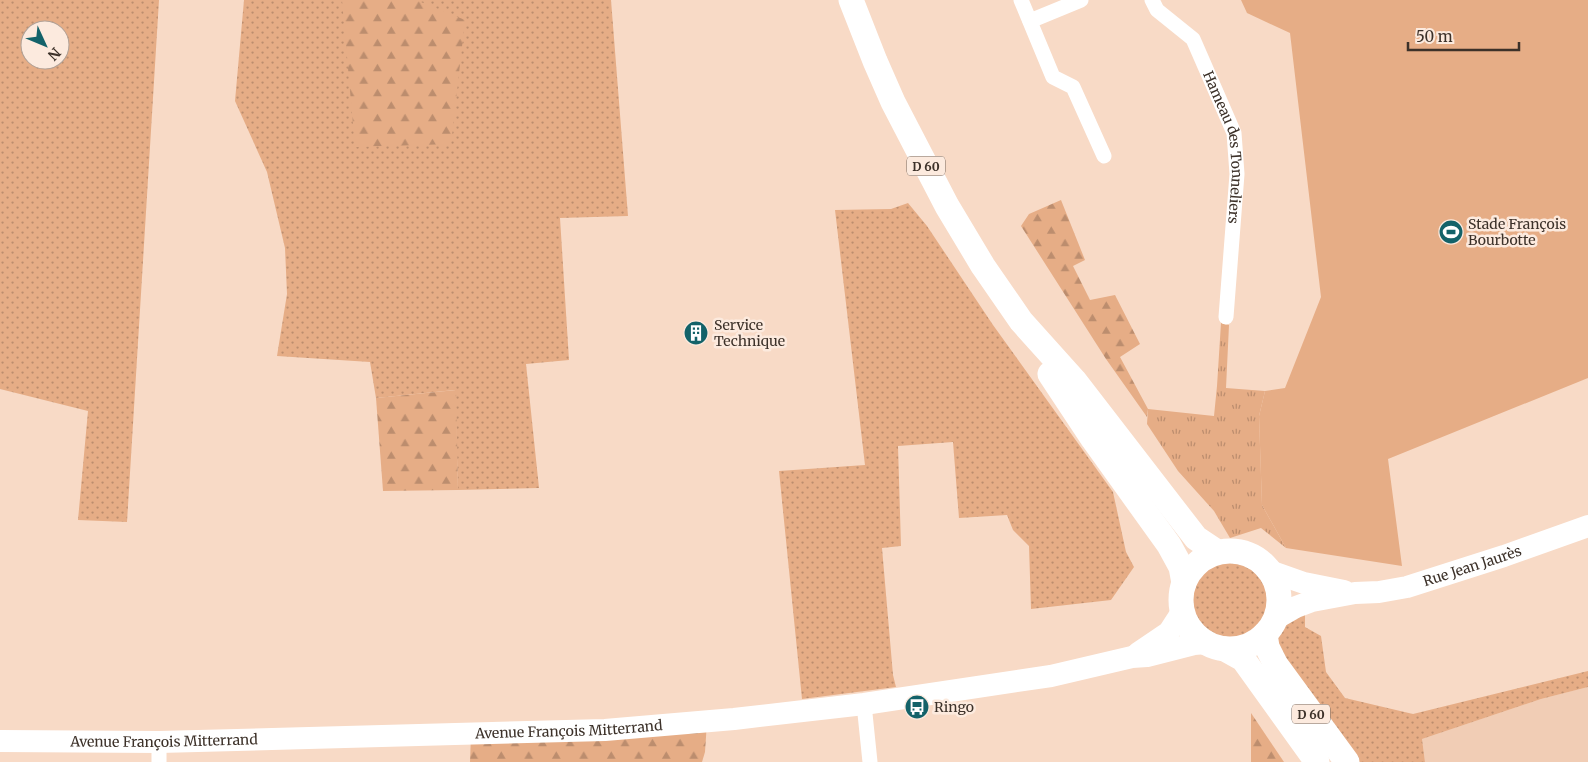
<svg xmlns="http://www.w3.org/2000/svg" width="1588" height="762" font-family="Merriweather,serif">
<defs>
<pattern id="grass-dots" width="8" height="8" patternUnits="userSpaceOnUse" patternTransform="scale(1.25)"><rect width="8" height="8" fill="#e6ad86"/><path d="M2 2h.1M6 6h.1" fill="none" stroke="#bc8d6e" stroke-width="1.8" stroke-linecap="round"/></pattern>
<pattern id="forest-firs" width="22" height="20" patternUnits="userSpaceOnUse" patternTransform="scale(1.25)"><rect width="22" height="20" fill="#e6ad86"/><path d="M5 1l3.5 6h-7zM16 11l3.5 6h-7z" fill="#bc8d6e"/></pattern>
<pattern id="park-tufts" width="24" height="20" patternUnits="userSpaceOnUse" patternTransform="scale(1.25)"><rect width="24" height="20" fill="#e6ad86"/><path d="M3 7l-1-3M5 7V3M7 7l1-3M15 17l-1-3M17 17v-4M19 17l1-3" fill="none" stroke="#bc8d6e"/></pattern>
</defs>
<rect width="100%" height="100%" fill="#f8dac6"/>
<path fill="#f1cdb5" d="M 1588,687 L 1588,762 L 1425,762 L 1422,739 L 1541,699 Z"/>
<g fill="url(#grass-dots)" fill-rule="evenodd">
<path d="M 0,0 L 159,0 L 127,522 L 78,520 L 88,411 L 0,389 ZM 30,30 L 60,30 L 60,60 L 30,60 Z"/>
<path d="M 244,0 L 611,0 L 628,216 L 560,218 L 569,360 L 526,364 L 539,488 L 458,490 L 455,390 L 376,398 L 370,362 L 277,356 L 287,294 L 285,248 L 267,172 L 235,101 Z"/>
<path d="M 908,203 L 927,226 L 993,325 L 1113,492 L 1126,552 L 1134,567 L 1111,600 L 1031,609 L 1029,546 L 1013,530 L 1007,515 L 959,518 L 953,442 L 898,446 L 901,546 L 882,548 L 893,675 L 896,687 L 802,699 L 779,471 L 865,465 L 835,210 L 891,209 Z"/>
<circle cx="1229" cy="599" r="39"/>
<path d="M 1305,609 L 1305,627 L 1321,636 L 1326,672 L 1345,698 L 1413,714 L 1588,671 L 1588,687 L 1541,699 L 1422,739 L 1425,762 L 1358,762 L 1275,645 C 1280,621 1285,621 1305,609 Z"/>
</g>
<g fill="url(#forest-firs)">
<path d="M 342,0 L 416,0 L 465,20 L 451,144 L 355,147 Z"/>
<path d="M 1061,200 L 1085,260 L 1073,266 L 1090,300 L 1115,295 L 1140,344 L 1120,357 L 1148,409 L 1147,417 L 1106,359 L 1021,226 L 1029,214 Z"/>
<path d="M 456,390 L 458,490 L 383,491 L 376,398 Z"/>
<path d="M 1251,713 L 1284,762 L 1251,762 Z"/>
<path d="M 707,722 L 705,752 L 702,762 L 470,762 L 471,734 Z"/>
</g>
<path fill="url(#park-tufts)" d="M 1221,323 L 1229,325 L 1226,388 L 1265,391 L 1259,416 L 1262,505 L 1286,548 L 1261,528 L 1230,538 L 1214,511 L 1178,471 L 1147,424 L 1148,409 L 1214,416 L 1217,386 Z"/>
<path fill="#e6ad86" d="M 1241,0 L 1588,0 L 1588,378 L 1388,459 L 1402,566 L 1286,548 L 1262,505 L 1259,416 L 1265,391 L 1285,388 L 1321,297 L 1290,33 L 1247,13 Z"/>
<g fill="none" stroke-linecap="round" stroke-linejoin="round">
<g stroke="#fff" stroke-width="15">
<path d="M 1021,0 L 1053,77 L 1073,87 L 1104,156"/>
<path id="s1" d="M 1152,0 L 1157,10 L 1193,39 L 1234,133 L 1237,174 L 1226,317"/>
<path d="M 1030,21 L 1081,0"/>
<path d="M 864,704 L 870,762"/>
<path d="M 159,742 L 159,762"/>
</g>
<g stroke="#fff" stroke-width="22">
<path d="M 1270,571 L 1304,583 L 1344,591"/>
<path id="s2" d="M 1275,619 L 1296,607 L 1312,601 L 1355,593 L 1379,592 L 1407,587 L 1504,556 L 1588,526"/>
<path d="M 1138,653 L 1169,632 L 1182,612"/>
<path id="s3" d="M 0,741 L 159,742 L 605,730 L 734,719 L 864,704 L 1051,676 L 1132,657 L 1147,656 L 1194,644 L 1207,643"/>
</g>
<g stroke="#fff" stroke-width="25">
<path d="M 851,0 L 875,61 L 893,102 L 947,206 L 983,266 L 1021,321 L 1074,380 L 1196,538 L 1217,552"/>
<path d="M 1050,374 L 1093,439 L 1169,545 L 1181,567 L 1184,583"/>
<circle cx="1230" cy="600" r="49"/>
<path d="M 1265,634 L 1267,647 L 1276,665 L 1347,762"/>
<path d="M 1225,649 L 1243,659 L 1317,762"/>
</g>
</g>
<defs>
<symbol id="stadium-disc" viewBox="-11 -11 22 22"><circle r="9.5" fill="#136269" stroke="#fceade"/><path d="M0-5a6.5 5 0 1 0 0 10a6.5 5 0 1 0 0-10ZM-3.5-1.8h7v3.6h-7Z" fill="#fff"/></symbol>
<symbol id="building-disc" viewBox="-11 -11 22 22"><circle r="9.5" fill="#136269" stroke="#fceade"/><path d="M-4-6H4V6H1V3H-1V6H-4ZM-2.5-4.3h1.7v1.8h-1.7ZM.8-4.3h1.7v1.8H.8ZM-2.5-1h1.7V.8h-1.7ZM.8-1h1.7V.8H.8Z" fill="#fff"/></symbol>
<symbol id="bus-disc" viewBox="-11 -11 22 22"><circle r="9.5" fill="#136269" stroke="#fceade"/><path d="M-5-6H5V4H4V6H2V4H-2V6H-4V4H-5ZM-3.5-4V0h7V-4ZM-3.5 1.2v1.5H-2V1.2ZM2 1.2v1.5H3.5V1.2Z" fill="#fff"/></symbol>
</defs>
<g fill-rule="evenodd">
<use href="#stadium-disc" x="1437" y="218" width="28" height="28"/>
<use href="#building-disc" x="682" y="319" width="28" height="28"/>
<use href="#bus-disc" x="903" y="693" width="28" height="28"/>
</g>
<g text-anchor="middle" dominant-baseline="central" stroke-width="5" stroke-linejoin="round" paint-order="stroke">
<g fill="#fceade" stroke="#76685f" stroke-width="1">
<rect x="907" y="156.5" width="38" height="19" rx="4"/>
<rect x="1292" y="704.5" width="38" height="19" rx="4"/>
</g>
<g font-size="12" font-weight="bold" fill="#3c3129">
<text x="926" y="166">D 60</text>
<text x="1311" y="714">D 60</text>
</g>
<g font-size="14" fill="#3c3129" stroke="#fceade">
<text stroke="none"><textPath href="#s1" startOffset="172">Hameau des Tonneliers</textPath></text>
<text stroke="none"><textPath href="#s2" startOffset="206">Rue Jean Jaurès</textPath></text>
<text stroke="none"><textPath href="#s3" startOffset="569">Avenue François Mitterrand</textPath></text>
<text stroke="none"><textPath href="#s3" startOffset="164">Avenue François Mitterrand</textPath></text>
</g>
<g font-size="14" fill="#3c3129" stroke="#fceade" text-anchor="start">
<text x="1468" y="224">Stade François<tspan x="1468" dy="16">Bourbotte</tspan></text>
<text x="714" y="325">Service<tspan x="714" dy="16">Technique</tspan></text>
<text x="934" y="707">Ringo</text>
</g>
</g>
<g transform="translate(45 45) rotate(134)"><circle r="24" fill="#fceade" stroke="#afa096"/>
<path d="M0-4L9 19L0 12L-9 19Z" fill="#136269"/>
<text y="-8" font-size="14" font-weight="bold" text-anchor="middle" fill="#3c3129">N</text>
</g>
<path d="M1408 42v8h111v-8" fill="none" stroke="#3c3129" stroke-width="2.5"/>
<text x="1416" y="42" font-size="15" fill="#3c3129" stroke="#fceade" stroke-width="4" paint-order="stroke">50 m</text>
</svg>
